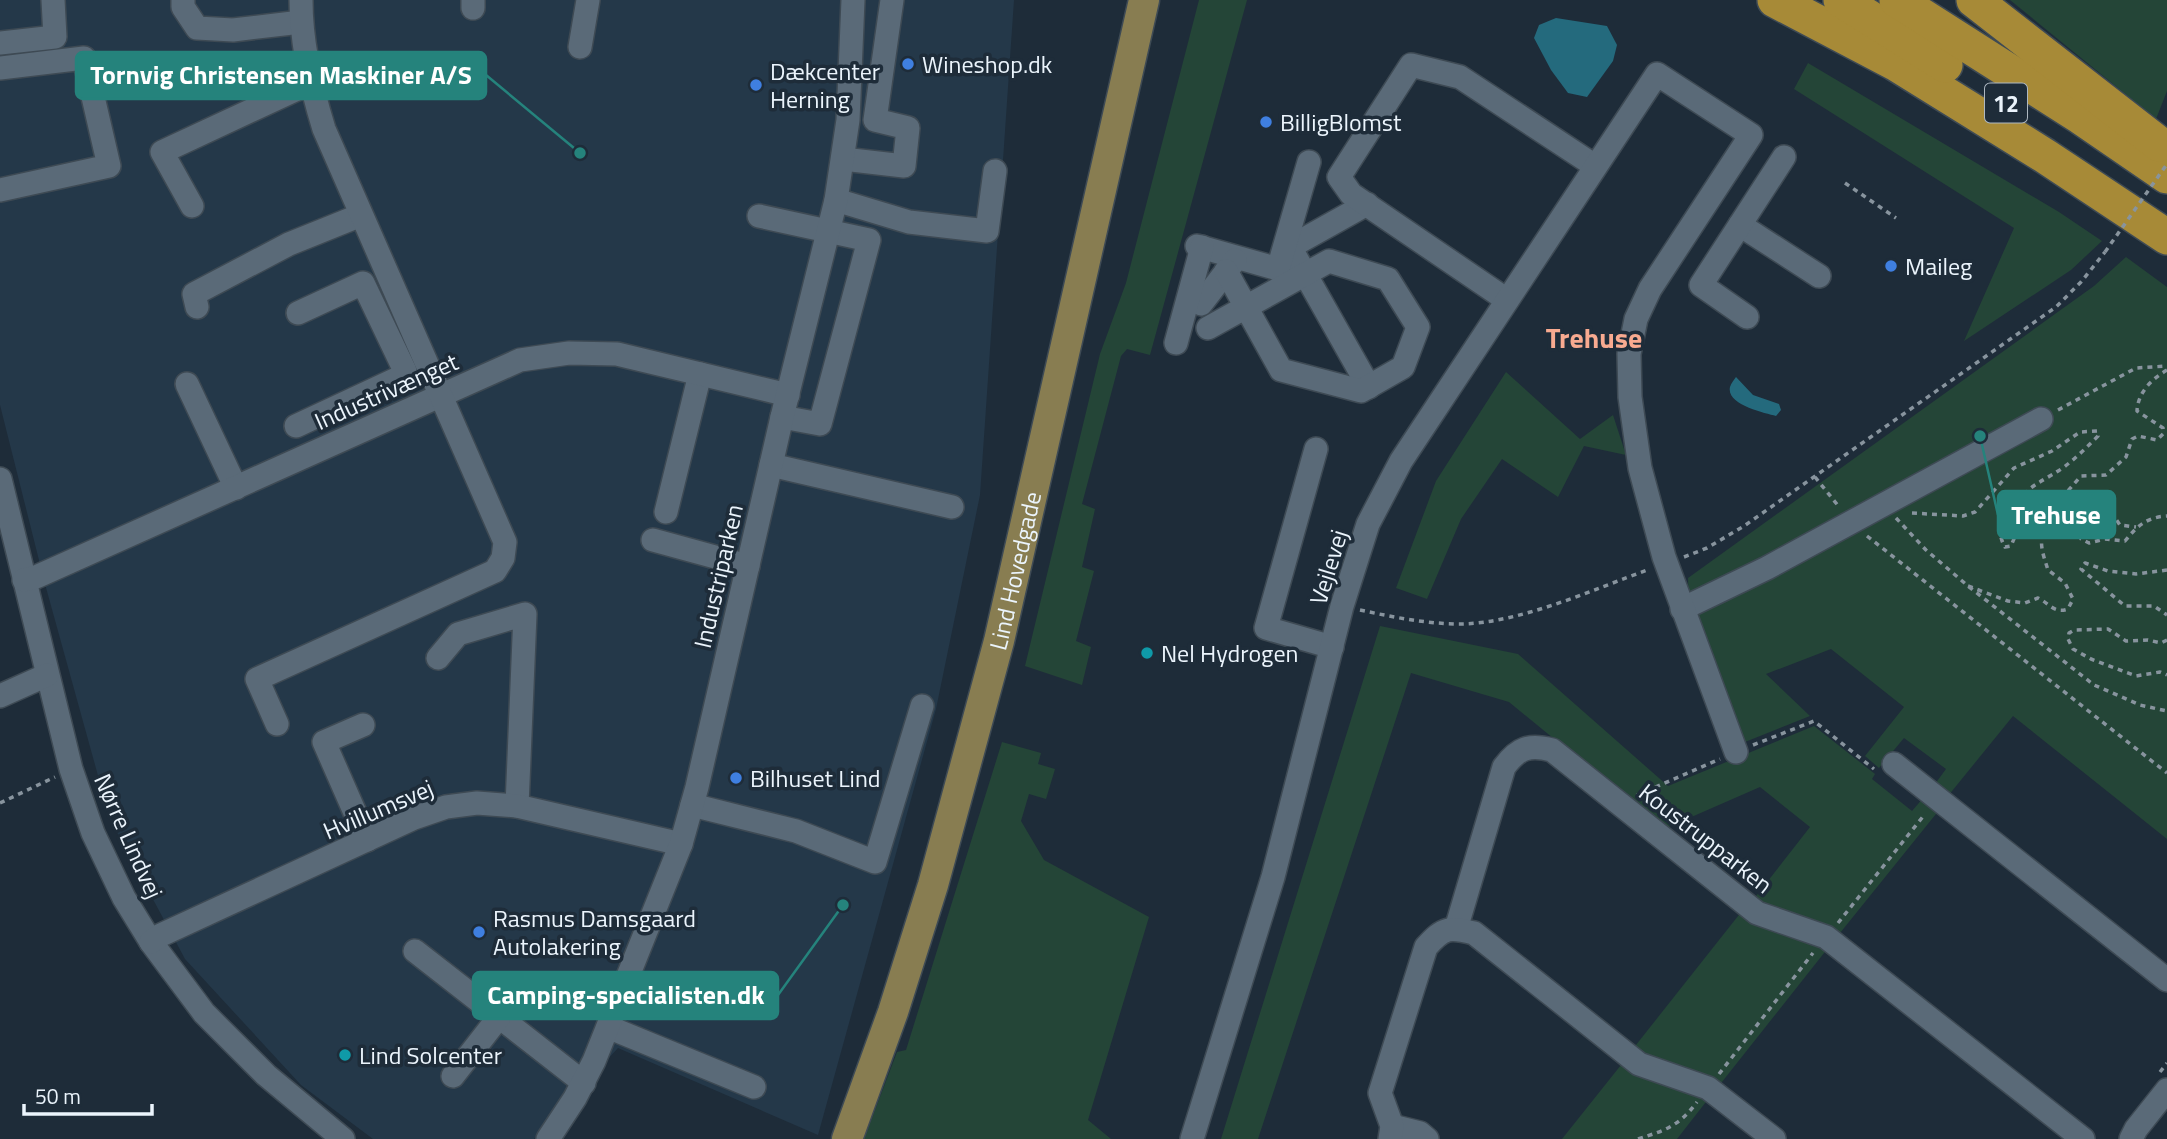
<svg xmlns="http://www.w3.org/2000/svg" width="2167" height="1139" font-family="'Titillium Web',sans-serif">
<rect width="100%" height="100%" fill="#1e2c39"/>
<path fill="#243849" d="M 0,0 L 1014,0 L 980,495 L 936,709 L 818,1135 L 618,1048 L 534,1139 L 373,1139 L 301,1085 L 185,959 L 110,819 L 45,584 L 0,405 Z"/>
<g fill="#244537">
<path d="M 1199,0 L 1247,0 L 1150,355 L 1127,349 L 1121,356 L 1082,504 L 1095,509 L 1082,567 L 1094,571 L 1076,641 L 1091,647 L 1082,685 L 1025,666 L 1100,354 L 1126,283 Z"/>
<path d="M 2010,0 L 2167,0 L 2167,91 L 2156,119 Z"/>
<path d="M 1808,63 L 2059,212 L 2102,241 L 2071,270 L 1964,341 L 2014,228 L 1794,89 Z"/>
<path d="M 2126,257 L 2167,287 L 2167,839 L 2013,716 L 1948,796 L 1935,784 L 1946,769 L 1904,738 L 1879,768 L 1865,756 L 1904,707 L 1831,649 L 1766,674 L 1810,716 L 1745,742 L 1689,611 L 1688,578 L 2094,286 Z"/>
<path d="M 1506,372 L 1580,439 L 1613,415 L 1626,455 L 1584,446 L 1558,497 L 1502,459 L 1461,519 L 1427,599 L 1396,588 L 1436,481 Z"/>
<path d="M 1380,626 L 1518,654 L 1668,786 L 1814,726 L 1875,774 L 1872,779 L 1912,811 L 1924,797 L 1940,809 L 1836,938 L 1753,900 L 1810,827 L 1760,787 L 1664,829 L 1509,702 L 1411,673 L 1258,1139 L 1221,1139 Z"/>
<path d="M 1002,742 L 1041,753 L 1038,764 L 1055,769 L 1046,799 L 1029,794 L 1021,821 L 1044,860 L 1149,917 L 1088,1120 L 1111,1139 L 864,1139 L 897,1052 L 906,1050 Z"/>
<path d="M 1742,911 L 1828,948 L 1718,1087 L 1632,1050 Z"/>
<path d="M 1625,1060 L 1709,1098 L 1677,1139 L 1562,1139 Z"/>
</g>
<g fill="#246a7d">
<path d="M 1556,18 L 1607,26 L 1617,45 L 1613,61 L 1587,97 L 1568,93 L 1551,70 L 1534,38 L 1539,25 Z"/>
<path d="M 1736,377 L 1753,395 L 1779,404 L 1781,410 L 1776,416 C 1765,413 1726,405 1730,387 C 1731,383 1734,380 1736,377 Z"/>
</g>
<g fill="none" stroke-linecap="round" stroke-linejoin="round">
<defs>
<g id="minor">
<path d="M 183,0 L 183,7 L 197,28 L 233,30 L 301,22"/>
<path d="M 473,8 L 473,0"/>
<path d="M 0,43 L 55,37 L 53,0"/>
<path d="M 580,47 L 588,0"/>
<path d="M 0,68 L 84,58 L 109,166 L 0,190"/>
<path d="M 843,159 L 904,166 L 908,128 L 875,120 L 892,0"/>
<path d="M 836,200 L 909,222 L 987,231 L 995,171"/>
<path d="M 1367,204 L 1290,247 L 1369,387"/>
<path d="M 192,206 L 162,152 L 310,83"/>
<path d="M 759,216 L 869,240 L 820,424 L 782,417"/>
<path d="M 1740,225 L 1819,276"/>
<path d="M 1197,246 L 1278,269 L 1309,162"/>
<path d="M 1507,300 L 1351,194 L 1339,177 L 1411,65 L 1460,77 L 1595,166"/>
<path d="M 1201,304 L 1235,260"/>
<path d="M 197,307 L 194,294 L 289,244 L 361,215"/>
<path d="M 1747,317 L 1701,285 L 1784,157"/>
<path d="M 1208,328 L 1329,261 L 1388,279 L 1418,327 L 1403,367 L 1361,391 L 1281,370 L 1226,271"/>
<path d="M 1176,343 L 1202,247"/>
<path d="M 187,384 L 236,488"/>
<path d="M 296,426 L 403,376 L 405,371 L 363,283 L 298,313"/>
<path d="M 1316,449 L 1266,628 L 1332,647"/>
<path d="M 771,465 L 952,507"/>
<path d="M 0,479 L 71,769 L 93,833 L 124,898 L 151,942 L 204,1013 L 266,1075 L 343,1139"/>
<path d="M 666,512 L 700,374"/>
<path d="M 653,540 L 748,566"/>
<path d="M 24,580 L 36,577 L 520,360 L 569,353 L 617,354 L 788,395"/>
<path d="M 1682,609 L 1767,568 L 2041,419"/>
<path d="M 438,658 L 458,634 L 525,614 L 517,806"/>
<path d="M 0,696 L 47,675"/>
<path d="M 277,724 L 257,679 L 495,571 L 503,558 L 505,542 L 324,129 C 311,87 301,44 301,0"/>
<path d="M 363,725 L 324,742 L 367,840"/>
<path d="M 1894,764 L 2167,980"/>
<path d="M 692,805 L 796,831 L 875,862 L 922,706"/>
<path d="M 1456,929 L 1504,767 C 1518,748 1529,744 1552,750 L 1757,913 L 1826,937 L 2083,1139"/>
<path d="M 151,942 L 161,935 L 414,818 L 446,807 L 477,803 L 517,806 L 681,844"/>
<path d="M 415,951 L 584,1083"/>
<path d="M 608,1027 L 754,1087"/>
<path d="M 453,1076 L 499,1017"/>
<path d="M 1392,1126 L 1420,1133 L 1427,1139"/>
<path d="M 548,1139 L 575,1098 L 594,1061 L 681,844 L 697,787 L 782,417 L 836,200 L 848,120 L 853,0"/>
<path d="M 1192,1139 L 1273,877 L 1342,606 L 1368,524 L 1401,461 L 1657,74 L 1751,135 L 1650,289 L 1636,319 L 1629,354 L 1630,397 L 1640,468 L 1664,557 L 1736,752"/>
<path d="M 1390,1139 L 1392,1126 L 1380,1093 L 1426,947 C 1444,927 1449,927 1474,933 L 1639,1064 L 1708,1088 L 1774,1139"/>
<path d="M 2131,1139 L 2136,1129 L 2167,1090"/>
</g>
<g id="major">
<path id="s1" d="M 847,1139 L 893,1012 L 933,885 L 999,641 L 1144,0"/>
</g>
<g id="highway">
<path d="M 1775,0 L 1895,63 L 2045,156 L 2167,237"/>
<path d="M 1841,0 L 1945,65"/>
<path d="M 1897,0 L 2081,117 L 2167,176"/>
<path d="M 1974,0 L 2159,144"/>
</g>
</defs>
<use href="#minor" stroke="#3e4a54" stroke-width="26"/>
<use href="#major" stroke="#3e4a54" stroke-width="33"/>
<use href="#highway" stroke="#3e4a54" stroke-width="38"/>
<g stroke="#88949e" stroke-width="3.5" stroke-dasharray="5 5" stroke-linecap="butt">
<path d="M 1845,183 L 1896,218"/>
<path d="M 2058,410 L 2136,368 L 2167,366"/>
<path d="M 1815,477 L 1840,508"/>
<path d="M 2064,511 C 2074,501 2085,494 2100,496 L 2120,525 L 2136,527"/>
<path d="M 1912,513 L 1963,516 L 1975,512 L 2014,468 L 2052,451 L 2080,432 L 2097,431 L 2098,436 C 2087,447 2076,458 2064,467 C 2046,480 2032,483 2018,501 L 2007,504 C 1999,516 1997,534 2005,547 L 2011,546 L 2016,534 L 2035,507 L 2051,497 L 2066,493 L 2081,476 L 2106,475 L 2126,457 L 2132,439 L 2138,436 L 2157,440 L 2163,434 L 2163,428 L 2137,411 C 2138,392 2152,379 2167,370"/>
<path d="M 1896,518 L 1926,550 L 1968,586 L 2094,685 L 2140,705 L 2167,711"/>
<path d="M 1867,536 L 2167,773"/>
<path d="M 1684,557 L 1707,548 L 1744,526 L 2056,307 L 2081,282 L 2105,252"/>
<path d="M 2167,570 L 2136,574 L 2108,571 L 2085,563 L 2081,569 L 2125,606 L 2154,606 L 2167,615"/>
<path d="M 1968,586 L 2008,601 L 2025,603 L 2038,598 C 2049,603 2054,614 2068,609 L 2073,599 L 2065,583 L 2048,570 C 2045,560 2040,548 2042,538 C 2046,522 2085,497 2100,503 L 2103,513 L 2099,519 L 2086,520 L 2079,528 L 2081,539 L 2089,543 L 2105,539 L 2125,541 C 2137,526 2147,517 2167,516"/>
<path d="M 1360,610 C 1393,617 1426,624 1461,624 C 1521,623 1594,589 1650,569"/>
<path d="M 2167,640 L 2161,643 L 2148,640 L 2126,641 L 2108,629 L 2074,630 L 2069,633 L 2068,639 L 2073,649 L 2091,659 L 2136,676 L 2160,672 L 2167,675"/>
<path d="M 1753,745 L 1814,721 L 1874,769"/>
<path d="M 1637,795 L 1720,759"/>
<path d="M 0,803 L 55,777"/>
<path d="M 1838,923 L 1925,814"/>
<path d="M 2160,1072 L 2167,1063"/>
<path d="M 1719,1074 L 1813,953"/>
<path d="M 1638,1139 C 1666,1130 1679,1126 1697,1102"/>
</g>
<use href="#minor" stroke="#5a6a78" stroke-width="23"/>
<use href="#major" stroke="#887d51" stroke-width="30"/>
<use href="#highway" stroke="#a78a37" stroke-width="35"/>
<path stroke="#88949e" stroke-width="3.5" stroke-dasharray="5 5" stroke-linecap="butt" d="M 2105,252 L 2167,164"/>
</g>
<g fill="#3f7fe0" stroke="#1e2c39" stroke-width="2.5">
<circle cx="908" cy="64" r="7"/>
<circle cx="756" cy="85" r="7"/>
<circle cx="1266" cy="122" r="7"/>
<circle cx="1891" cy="266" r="7"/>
<circle cx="736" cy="778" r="7"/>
<circle cx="479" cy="932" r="7"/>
</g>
<g fill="#0f9aa8" stroke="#1e2c39" stroke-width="2.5">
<circle cx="1147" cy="653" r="7"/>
<circle cx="345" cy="1055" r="7"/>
</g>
<g text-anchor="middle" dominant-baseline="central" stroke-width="7" stroke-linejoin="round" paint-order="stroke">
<rect fill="#1e2c39" stroke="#aeb8c2" stroke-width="2" x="1985" y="83.5" width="42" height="39" rx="5"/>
<g font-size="23" font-weight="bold" fill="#ebf4fc">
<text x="2006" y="103">12</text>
</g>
<g font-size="24" fill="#ebf4fc" stroke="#1e2c39" text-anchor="start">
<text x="922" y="64">Wineshop.dk</text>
<text x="770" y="71">Dækcenter<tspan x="770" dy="28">Herning</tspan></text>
<text x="1280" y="122">BilligBlomst</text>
<text x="1905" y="266">Maileg</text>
<text x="1161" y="653">Nel Hydrogen</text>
<text x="750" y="778">Bilhuset Lind</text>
<text x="493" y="918">Rasmus Damsgaard<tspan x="493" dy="28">Autolakering</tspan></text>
<text x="359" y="1055">Lind Solcenter</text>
</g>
<g font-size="24" fill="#ebf4fc" stroke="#1e2c39">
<text transform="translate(386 391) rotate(-24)">Industrivænget</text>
<text transform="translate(1328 567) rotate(-73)">Vejlevej</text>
<text stroke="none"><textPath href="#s1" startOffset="593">Lind Hovedgade</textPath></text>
<text transform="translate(718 576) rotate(-77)">Industriparken</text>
<text transform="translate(378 809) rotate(-23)">Hvillumsvej</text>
<text transform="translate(129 836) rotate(66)">Nørre Lindvej</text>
<text transform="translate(1706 838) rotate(38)">Koustrupparken</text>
</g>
<g font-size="28" font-weight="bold" fill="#f8aa90" stroke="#1e2c39">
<text x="1594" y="337">Trehuse</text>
</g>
</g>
<path fill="none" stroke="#25837c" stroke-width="2.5" d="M580 153L486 75M1980 436L1998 515M843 905L778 995"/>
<g fill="#25837c" stroke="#1e2c39" stroke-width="2.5">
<circle cx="580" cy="153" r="7"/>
<circle cx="1980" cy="436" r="7"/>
<circle cx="843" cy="905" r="7"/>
</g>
<g fill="#25837c" stroke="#25837c" stroke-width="2.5">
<rect x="76" y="52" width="410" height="47" rx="7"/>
<rect x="1998" y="491" width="117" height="47" rx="7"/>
<rect x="473" y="972" width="305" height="47" rx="7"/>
</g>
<g font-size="26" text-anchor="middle" font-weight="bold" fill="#fff">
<text x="281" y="84">Tornvig Christensen Maskiner A/S</text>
<text x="2056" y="524">Trehuse</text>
<text x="626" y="1004">Camping-specialisten.dk</text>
</g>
<path d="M24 1104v10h128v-10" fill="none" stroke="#ebf4fc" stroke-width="3.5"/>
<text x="35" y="1104" font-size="21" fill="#ebf4fc" stroke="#1e2c39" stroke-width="5" paint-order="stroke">50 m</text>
</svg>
